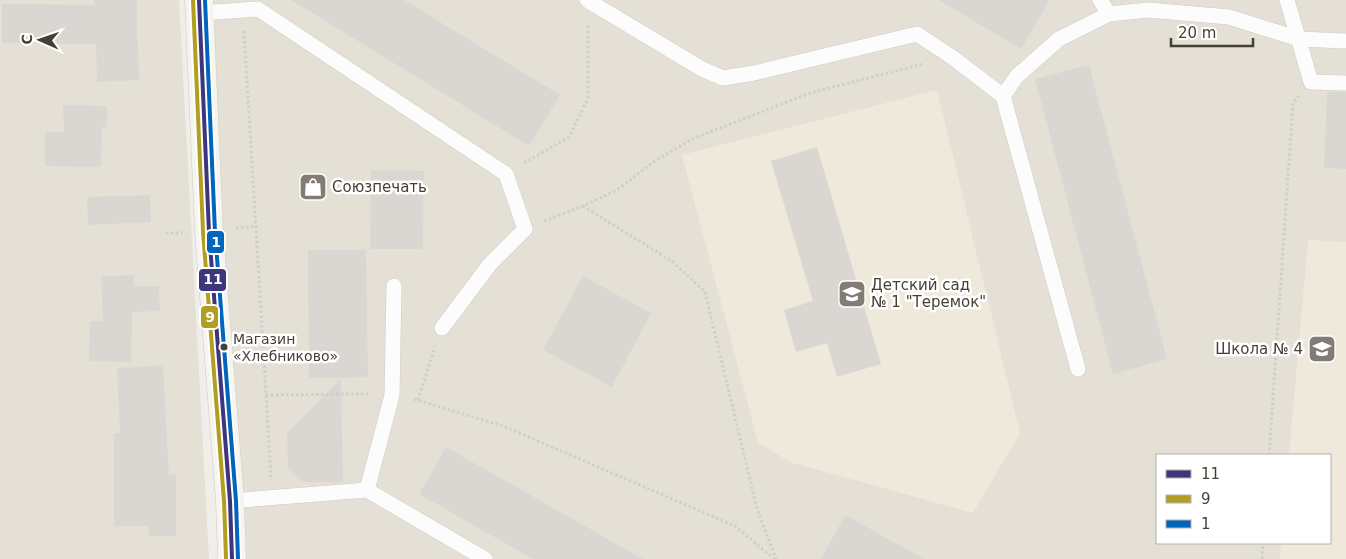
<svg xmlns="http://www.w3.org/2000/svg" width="1346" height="559" font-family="'DejaVu Sans',sans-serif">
<rect width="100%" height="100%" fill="#f0eee9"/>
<g fill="#e5e0d6" fill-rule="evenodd">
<path d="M 0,0 L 179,0 L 209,559 L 0,559 Z"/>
<path d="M 199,0 L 1346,0 L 1346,559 L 233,559 ZM 1157,455 L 1330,455 L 1330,543 L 1157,543 Z"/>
</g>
<g fill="#eee9db">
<path d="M 937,90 L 1020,433 L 973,513 L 790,462 L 758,442 L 682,155 Z"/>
<path d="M 1308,240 L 1346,242 L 1346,559 L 1280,559 L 1281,543 L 1330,543 L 1330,455 L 1289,455 Z"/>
</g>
<g fill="#dad7d2">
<path d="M 94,0 L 137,0 L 137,42 L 138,42 L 139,80 L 97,82 L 96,44 L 2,43 L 2,4 L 94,5 Z"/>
<path d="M 291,0 L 404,0 L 560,95 L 529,146 Z"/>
<path d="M 939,0 L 1050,0 L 1021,49 Z"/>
<path d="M 1089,65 L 1167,359 L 1113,374 L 1035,79 Z"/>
<path d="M 1327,92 L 1346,92 L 1346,169 L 1324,168 Z"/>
<path d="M 63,105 L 107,106 L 107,127 L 102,127 L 101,167 L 45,166 L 45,132 L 64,132 Z"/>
<path d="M 817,147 L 881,364 L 837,377 L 827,343 L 796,352 L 784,310 L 813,301 L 771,161 Z"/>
<path d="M 371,170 L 424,171 L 423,249 L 370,249 Z"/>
<path d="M 150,195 L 151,222 L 88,225 L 87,197 Z"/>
<path d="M 308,250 L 366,250 L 368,377 L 341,378 L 343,482 L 304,482 L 288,469 L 287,434 L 341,378 L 309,378 Z"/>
<path d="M 134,275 L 134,286 L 159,286 L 160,311 L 132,312 L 131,362 L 89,361 L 90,321 L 103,321 L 101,276 Z"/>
<path d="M 583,276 L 651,313 L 612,387 L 543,350 Z"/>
<path d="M 163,365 L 169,475 L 176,475 L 176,536 L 149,536 L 149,526 L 114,526 L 114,433 L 120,433 L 117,368 Z"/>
<path d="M 446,447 L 643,559 L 533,559 L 419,494 Z"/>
<path d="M 845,515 L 924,559 L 821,559 Z"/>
</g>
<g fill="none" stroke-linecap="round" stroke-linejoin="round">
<defs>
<g id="lane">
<path d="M 587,0 L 702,69 L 723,78 L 754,73 L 917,34 L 952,57 L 1003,96 L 1078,369"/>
<path d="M 1100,0 L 1109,14"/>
<path d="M 1287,0 L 1311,82 L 1346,83"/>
<path d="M 200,13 L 258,9 L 506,174 L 525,229 L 490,264 L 442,328"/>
<path d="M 1003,96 L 1017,76 L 1059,39 L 1109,14 L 1148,10 L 1229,17 L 1299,39 L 1346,41"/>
<path d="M 367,490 L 392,395 L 394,286"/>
<path d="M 230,501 L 367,490 L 485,559"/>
</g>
<path id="secondary" d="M 199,0 L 209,232 L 230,501 L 232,559"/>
</defs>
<use href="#lane" stroke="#ceccc6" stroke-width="16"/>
<use href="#secondary" stroke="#d0cbc0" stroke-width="29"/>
<g stroke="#d1ceca" stroke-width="3" stroke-dasharray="2.5 2.5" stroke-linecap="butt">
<path d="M 244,31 L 271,477"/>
<path d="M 524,163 L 569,137 L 588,98 L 588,24"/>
<path d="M 583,206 L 673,262 L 705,292 L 757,509 L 776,559"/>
<path d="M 544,221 L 583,206 L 617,190 L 655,161 L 692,139 L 810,93 L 923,64"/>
<path d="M 236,228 L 256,226"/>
<path d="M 166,233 L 183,233"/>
<path d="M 266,395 L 370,394"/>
<path d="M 414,399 L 503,426 L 735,526 L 774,559"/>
<path d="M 418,400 L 435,347"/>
<path d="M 1269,455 L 1293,103 L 1299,96"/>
<path d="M 1262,559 L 1263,543"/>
</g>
<use href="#lane" stroke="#fdfcfc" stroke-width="15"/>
<use href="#secondary" stroke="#f6f4ee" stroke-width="28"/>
<defs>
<path id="bus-1" d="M 199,0 L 209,232 L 230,501 L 232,559"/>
<path id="bus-2" d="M 193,0 L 203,232 L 224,501 L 226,559"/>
<path id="bus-3" d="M 205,0 L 215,232 L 236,501 L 238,559"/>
</defs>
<use href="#bus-1" stroke="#fff" stroke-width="8"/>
<use href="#bus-2" stroke="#fff" stroke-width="8"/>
<use href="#bus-3" stroke="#fff" stroke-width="8"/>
<use href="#bus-1" stroke="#3d367d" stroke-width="4"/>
<use href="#bus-2" stroke="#b19e22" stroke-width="4"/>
<use href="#bus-3" stroke="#0065bd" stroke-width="4"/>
</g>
<defs>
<symbol id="shop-square" viewBox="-11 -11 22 22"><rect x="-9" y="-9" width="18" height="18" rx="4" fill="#827c74" stroke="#fff"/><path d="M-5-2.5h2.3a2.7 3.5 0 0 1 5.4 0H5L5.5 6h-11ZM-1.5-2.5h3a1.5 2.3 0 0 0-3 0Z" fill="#fff"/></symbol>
<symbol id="school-square" viewBox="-11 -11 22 22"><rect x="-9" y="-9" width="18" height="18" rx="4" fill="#827c74" stroke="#fff"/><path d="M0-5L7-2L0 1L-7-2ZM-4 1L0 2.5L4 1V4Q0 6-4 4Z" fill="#fff"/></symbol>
</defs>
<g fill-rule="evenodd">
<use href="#shop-square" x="297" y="171" width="32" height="32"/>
<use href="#school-square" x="836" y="278" width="32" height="32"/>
<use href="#school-square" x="1306" y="333" width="32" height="32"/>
</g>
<circle fill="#463f35" stroke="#fff" stroke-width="2" cx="224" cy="347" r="4.5"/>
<g text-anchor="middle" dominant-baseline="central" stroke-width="5" stroke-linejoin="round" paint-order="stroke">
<g font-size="14" fill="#463f35" stroke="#fff" text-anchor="start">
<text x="233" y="339">Магазин<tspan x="233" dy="17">«Хлебниково»</tspan></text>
</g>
<g font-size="15" fill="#463f35" stroke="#fff" text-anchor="start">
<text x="332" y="187">Союзпечать</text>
<text x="871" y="285">Детский сад<tspan x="871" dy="17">№ 1 "Теремок"</tspan></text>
<text x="1303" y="349" text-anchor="end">Школа № 4</text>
</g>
</g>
<g stroke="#fff" stroke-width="2">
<rect x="206" y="230" width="19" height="24" rx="5" fill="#0065bd"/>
<rect x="198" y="268" width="29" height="24" rx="5" fill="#3d367d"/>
<rect x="200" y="305" width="19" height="24" rx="5" fill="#b19e22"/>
</g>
<g font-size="14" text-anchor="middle" font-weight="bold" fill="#fff">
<text x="216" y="247">1</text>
<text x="213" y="284">11</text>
<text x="210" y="322">9</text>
</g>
<rect x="1156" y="454" width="175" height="90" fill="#ffffff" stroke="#b5b2ae"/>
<rect x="1166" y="470" width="25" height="8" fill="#3d367d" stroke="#b5b2ae"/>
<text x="1201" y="479" font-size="15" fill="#463f35">11</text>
<rect x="1166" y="495" width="25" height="8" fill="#b19e22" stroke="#b5b2ae"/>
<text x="1201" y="504" font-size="15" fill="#463f35">9</text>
<rect x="1166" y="520" width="25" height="8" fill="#0065bd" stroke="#b5b2ae"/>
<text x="1201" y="529" font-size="15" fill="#463f35">1</text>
<g transform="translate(40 40) rotate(272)" stroke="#ffffff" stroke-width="4" paint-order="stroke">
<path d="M0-4L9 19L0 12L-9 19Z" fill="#463f35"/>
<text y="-8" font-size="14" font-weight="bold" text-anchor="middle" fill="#463f35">С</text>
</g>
<path d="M1171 38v8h82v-8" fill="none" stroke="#463f35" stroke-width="2.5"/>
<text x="1178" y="38" font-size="15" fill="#463f35" stroke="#ffffff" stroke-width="4" paint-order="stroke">20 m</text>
</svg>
